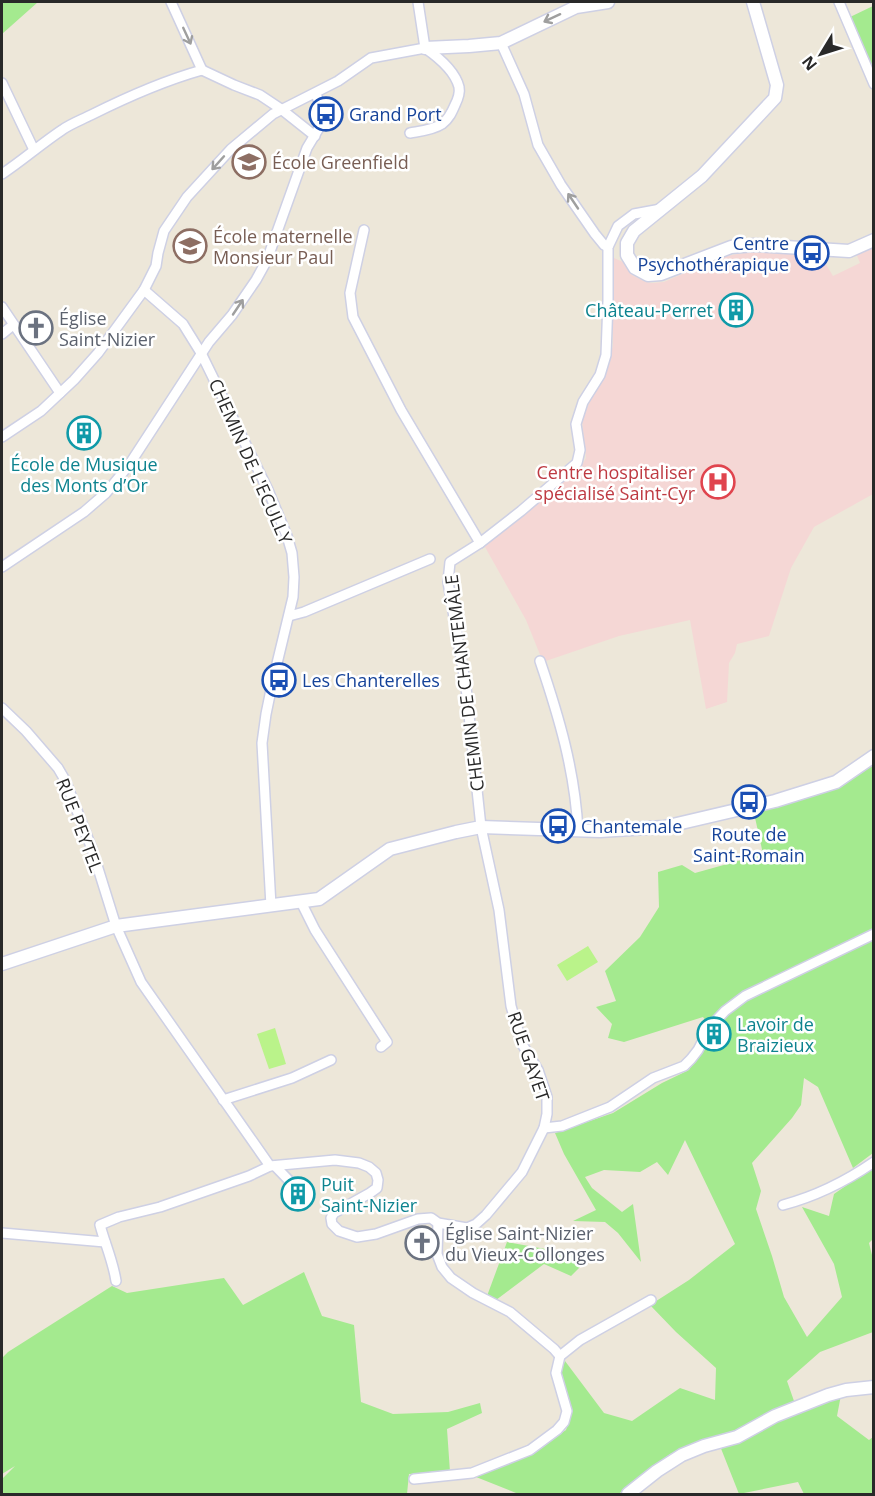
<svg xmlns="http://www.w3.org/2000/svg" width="875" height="1496" font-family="'Open Sans',sans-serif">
<rect width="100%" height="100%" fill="#ede7d9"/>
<path fill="#f5d7d5" d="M 873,242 L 873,494 L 814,527 L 791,568 L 769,636 L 737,644 L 735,653 L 729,663 L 727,702 L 706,709 L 690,620 L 619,636 L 543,662 L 526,620 L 485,547 L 485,545 L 518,519 L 583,463 L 586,458 L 582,420 L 590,401 L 603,378 L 609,364 L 613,345 L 613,260 L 614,258 L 623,262 L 632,275 L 646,282 L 652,283 L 664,282 L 721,257 L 749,252 L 818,254 L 821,256 L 833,276 L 860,263 L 856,253 Z"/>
<g fill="#a4ea8f">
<path d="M 2,2 L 38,2 L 2,34 Z"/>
<path d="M 873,6 L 873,74 L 848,18 Z"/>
<path d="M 873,764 L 873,929 L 744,994 L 709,1025 L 703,1017 L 624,1042 L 608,1038 L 612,1024 L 596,1007 L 616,1001 L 605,971 L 640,937 L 659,907 L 658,872 L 682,865 L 695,873 L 763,854 L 754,813 L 837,788 Z"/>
<path d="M 873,939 L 873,1153 L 853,1168 L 818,1087 L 804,1078 L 801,1105 L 792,1118 L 752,1163 L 761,1191 L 756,1209 L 772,1256 L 784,1297 L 807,1337 L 842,1297 L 834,1264 L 802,1207 L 829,1216 L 834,1194 L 873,1167 L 873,1239 L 869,1243 L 873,1259 L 873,1332 L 820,1352 L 787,1381 L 794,1401 L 772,1410 L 736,1430 L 715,1436 L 670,1454 L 623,1490 L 619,1494 L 517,1494 L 516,1493 L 471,1475 L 529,1455 L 566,1430 L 571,1412 L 559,1377 L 565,1361 L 604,1413 L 632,1421 L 680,1388 L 715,1400 L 716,1368 L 676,1332 L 650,1305 L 689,1280 L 735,1244 L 685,1140 L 668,1175 L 657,1162 L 640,1172 L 604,1170 L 585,1177 L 592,1188 L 622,1212 L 633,1204 L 641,1262 L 618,1233 L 605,1222 L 573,1221 L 596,1210 L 564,1154 L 555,1133 L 613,1113 L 662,1083 L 689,1070 L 712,1030 L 729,1011 L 747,999 Z"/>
<path d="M 507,1242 L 590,1257 L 571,1276 L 544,1264 L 496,1300 L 487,1296 Z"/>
<path d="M 304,1272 L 322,1316 L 354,1325 L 361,1402 L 393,1414 L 448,1412 L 480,1403 L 482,1413 L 447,1429 L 450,1472 L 409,1474 L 407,1494 L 2,1494 L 2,1479 L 15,1466 L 2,1474 L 2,1358 L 8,1352 L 112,1286 L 127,1293 L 224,1278 L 243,1305 Z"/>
<path d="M 841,1395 L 837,1416 L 869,1440 L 873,1437 L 873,1494 L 804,1494 L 798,1482 L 739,1494 L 720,1446 L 777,1420 Z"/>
</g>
<g fill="#baf38a">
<path d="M 588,946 L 598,962 L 567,981 L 557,965 Z"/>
<path d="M 275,1028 L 286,1064 L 269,1069 L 257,1034 Z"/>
</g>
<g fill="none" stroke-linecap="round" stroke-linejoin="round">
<defs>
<g id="street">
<path d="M 171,2 L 202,70"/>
<path d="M 418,2 L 425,48"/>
<path d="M 839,2 L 874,84"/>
<path d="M 501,43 L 524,94 L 538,145 L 561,185 L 595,234 L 604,245 L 608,247"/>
<path d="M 202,70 L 234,85 L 260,95 L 281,109 L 315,136"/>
<path d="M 2,83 L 34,150"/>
<path d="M 410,133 C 421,131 433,130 442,124 C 449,119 452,112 455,105 C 458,99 460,92 459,87 C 455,71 438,57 425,48"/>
<path d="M 2,174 C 23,160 41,144 62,130 C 70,124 81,120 91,115 C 127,97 163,81 202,70"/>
<path d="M 364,230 L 350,293 L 353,317 L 401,410 L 480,543"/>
<path d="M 144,290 L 183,324 L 201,353 L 268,490 L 287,536 L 292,553 L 294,577 L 293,597 L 273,680 L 266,714 L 262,743 L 271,906"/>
<path d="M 2,307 L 60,393"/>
<path d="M 2,334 L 13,325"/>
<path d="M 2,437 L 41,411 L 74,380 L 98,353 L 144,290 L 156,266 L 158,253 L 164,231 L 187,197 L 231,149 L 273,114 L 338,81 L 371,58 L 425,48"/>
<path d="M 2,567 L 84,512 L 106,493 L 129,465 L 209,342 L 232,315 L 256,280 L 267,260 L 307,148 L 319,128 L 322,113 L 316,93"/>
<path d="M 289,616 L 304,612 L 430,559"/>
<path d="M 540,661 C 559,717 575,771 578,831"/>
<path d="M 2,708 L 26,731 L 58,768 L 65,780 L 92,849 L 116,926 L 141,982 L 270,1166"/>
<path d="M 301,902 L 315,930 L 387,1042 L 381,1047"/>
<path d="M 223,1100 L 292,1078 L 331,1060"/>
<path d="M 544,1128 L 562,1126 L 610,1107 L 653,1078 L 684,1066 L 691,1059 L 698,1050 L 710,1027 L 725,1011 L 745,996 L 874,934"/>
<path d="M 275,1166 L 302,1194"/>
<path d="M 783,1205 C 817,1196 845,1182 874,1162"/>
<path d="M 438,1223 L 437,1254 L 442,1267 L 451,1278 L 473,1293 L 510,1312 L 554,1349 L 560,1356"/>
<path d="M 2,1233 L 105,1242"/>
<path d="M 116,1281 C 113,1261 105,1244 100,1225 L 119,1217 L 160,1207 L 249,1176 L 270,1166 L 335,1160 L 359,1163 L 369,1167 L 376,1173 L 378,1180 L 377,1188 L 370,1193 L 334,1213 L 331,1218 L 332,1224 L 339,1231 L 357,1237 L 376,1234 L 418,1219 L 431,1218 L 438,1223 L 467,1228 L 476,1224 L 486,1215 L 522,1172 L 544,1128 L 547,1114 L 547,1097 L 538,1070 L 522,1044 L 511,1006 L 499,910 L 481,827 L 466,687 L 448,582 L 450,562 L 480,543 L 521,511 L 577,463 L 580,450 L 576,424 L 583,402 L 600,375 L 606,355 L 608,301 L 608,247 L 618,226 L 634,214 L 661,209"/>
<path d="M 414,1479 L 472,1473 L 530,1450 L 557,1430 L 564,1422 L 567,1411 L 556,1373 L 560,1356 L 580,1340 L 651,1300"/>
</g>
<g id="secondary">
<path d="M 753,2 L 777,85 L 775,98 L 702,176 L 634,231 L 627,243 L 627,255 L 635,268 L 648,275 L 661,274 L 731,247 L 755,245 L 849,251 L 874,240"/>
<path d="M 425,48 L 469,46 L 501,43 L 576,7 L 608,2"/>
<path d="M 2,964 L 116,926 L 319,899 L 390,849 L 456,832 L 481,827 L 600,831 L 664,827 L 775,801 L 836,782 L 874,756"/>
<path d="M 628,1494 L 657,1471 L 682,1455 L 704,1446 L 737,1437 L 775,1416 L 828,1395 L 846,1390 L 874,1387"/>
</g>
</defs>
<use href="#street" stroke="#ced0e4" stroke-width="12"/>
<use href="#secondary" stroke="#ced0e4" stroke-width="15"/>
<use href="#street" stroke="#fff" stroke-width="9"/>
<use href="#secondary" stroke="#fff" stroke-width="12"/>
</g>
<defs><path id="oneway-shaft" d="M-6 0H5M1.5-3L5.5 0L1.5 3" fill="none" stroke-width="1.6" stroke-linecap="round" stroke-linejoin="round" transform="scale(1.5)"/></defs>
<g stroke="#9f9f9f">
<use href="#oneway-shaft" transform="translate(552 18) rotate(155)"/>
<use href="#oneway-shaft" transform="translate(187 36) rotate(65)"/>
<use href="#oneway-shaft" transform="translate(218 163) rotate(132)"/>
<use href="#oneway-shaft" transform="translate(573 201) rotate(-124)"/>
<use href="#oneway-shaft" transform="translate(238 307) rotate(-56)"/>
</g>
<defs>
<symbol id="bus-ring" viewBox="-11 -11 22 22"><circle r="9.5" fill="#fff" stroke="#1a4fb4" stroke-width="1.5"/><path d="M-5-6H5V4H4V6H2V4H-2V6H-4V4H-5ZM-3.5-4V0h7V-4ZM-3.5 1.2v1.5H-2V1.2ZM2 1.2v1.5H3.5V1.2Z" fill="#1a4fb4"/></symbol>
<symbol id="school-ring" viewBox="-11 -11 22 22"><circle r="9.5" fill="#fff" stroke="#8d6e63" stroke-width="1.5"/><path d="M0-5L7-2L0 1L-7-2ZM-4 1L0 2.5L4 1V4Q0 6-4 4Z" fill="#8d6e63"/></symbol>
<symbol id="building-ring" viewBox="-11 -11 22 22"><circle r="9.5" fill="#fff" stroke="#0f9aa8" stroke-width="1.5"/><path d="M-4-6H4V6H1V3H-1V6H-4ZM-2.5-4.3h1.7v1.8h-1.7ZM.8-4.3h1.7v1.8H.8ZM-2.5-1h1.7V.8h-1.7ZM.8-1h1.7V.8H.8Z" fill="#0f9aa8"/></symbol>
<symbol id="church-ring" viewBox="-11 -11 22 22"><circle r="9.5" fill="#fff" stroke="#6b7280" stroke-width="1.5"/><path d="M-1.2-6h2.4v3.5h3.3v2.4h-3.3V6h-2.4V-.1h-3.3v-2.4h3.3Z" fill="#6b7280"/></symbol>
<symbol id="hospital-ring" viewBox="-11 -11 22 22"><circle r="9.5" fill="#fff" stroke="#e0444e" stroke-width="1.5"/><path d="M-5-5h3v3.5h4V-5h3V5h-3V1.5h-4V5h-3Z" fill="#e0444e"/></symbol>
</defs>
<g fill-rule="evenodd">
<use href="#bus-ring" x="307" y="95" width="38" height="38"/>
<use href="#school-ring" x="230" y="143" width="38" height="38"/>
<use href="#school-ring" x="171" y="227" width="38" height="38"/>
<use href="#bus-ring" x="793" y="234" width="38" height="38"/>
<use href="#building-ring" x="717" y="291" width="38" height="38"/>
<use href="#church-ring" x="17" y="309" width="38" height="38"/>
<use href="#building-ring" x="65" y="414" width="38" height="38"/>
<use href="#hospital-ring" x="699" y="463" width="38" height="38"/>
<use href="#bus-ring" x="260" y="661" width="38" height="38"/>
<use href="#bus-ring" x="730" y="783" width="38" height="38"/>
<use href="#bus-ring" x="539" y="807" width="38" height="38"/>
<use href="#building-ring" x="695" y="1015" width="38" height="38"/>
<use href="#building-ring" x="279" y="1175" width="38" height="38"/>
<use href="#church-ring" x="403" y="1224" width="38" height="38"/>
</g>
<g text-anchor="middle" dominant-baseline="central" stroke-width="5" stroke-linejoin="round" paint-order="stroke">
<g font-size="18" fill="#164399" stroke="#fff" text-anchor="start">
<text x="349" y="114">Grand Port</text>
<text x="789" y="243" text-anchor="end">Centre<tspan x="789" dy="21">Psychothérapique</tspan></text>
<text x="302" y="680">Les Chanterelles</text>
<text x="581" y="826">Chantemale</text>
<text x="749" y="834" text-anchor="middle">Route de<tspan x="749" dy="21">Saint-Romain</tspan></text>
</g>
<g font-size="18" fill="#785e54" stroke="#fff" text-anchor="start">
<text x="272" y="162">École Greenfield</text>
<text x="213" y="236">École maternelle<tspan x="213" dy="21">Monsieur Paul</tspan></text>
</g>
<g font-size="18" fill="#0d838f" stroke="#fff" text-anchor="start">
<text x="713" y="310" text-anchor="end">Château-Perret</text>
<text x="84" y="464" text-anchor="middle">École de Musique<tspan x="84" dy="21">des Monts d’Or</tspan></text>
<text x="737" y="1024">Lavoir de<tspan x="737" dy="21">Braizieux</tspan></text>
<text x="321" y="1184">Puit<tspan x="321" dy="21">Saint-Nizier</tspan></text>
</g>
<g font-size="18" fill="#5b616d" stroke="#fff" text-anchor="start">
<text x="59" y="318">Église<tspan x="59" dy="21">Saint-Nizier</tspan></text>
<text x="445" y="1233">Église Saint-Nizier<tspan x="445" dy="21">du Vieux-Collonges</tspan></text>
</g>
<g font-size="18" fill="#292929" stroke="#fff">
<text transform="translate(251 461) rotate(66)">CHEMIN DE L'ECULLY</text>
<text transform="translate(464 683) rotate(-97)">CHEMIN DE CHANTEMÂLE</text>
<text transform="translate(80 825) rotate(69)">RUE PEYTEL</text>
<text transform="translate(529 1056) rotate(71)">RUE GAYET</text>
</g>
<g font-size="18" fill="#be3a42" stroke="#fff" text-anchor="end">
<text x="695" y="472">Centre hospitaliser<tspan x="695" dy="21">spécialisé Saint-Cyr</tspan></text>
</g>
</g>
<rect width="875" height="1496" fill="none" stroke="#292929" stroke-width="6"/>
<g transform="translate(821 54) rotate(232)" stroke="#ffffff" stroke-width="4.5" paint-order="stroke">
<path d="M0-4.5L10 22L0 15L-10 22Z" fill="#292929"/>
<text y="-9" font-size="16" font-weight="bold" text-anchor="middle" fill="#292929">N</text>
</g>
</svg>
